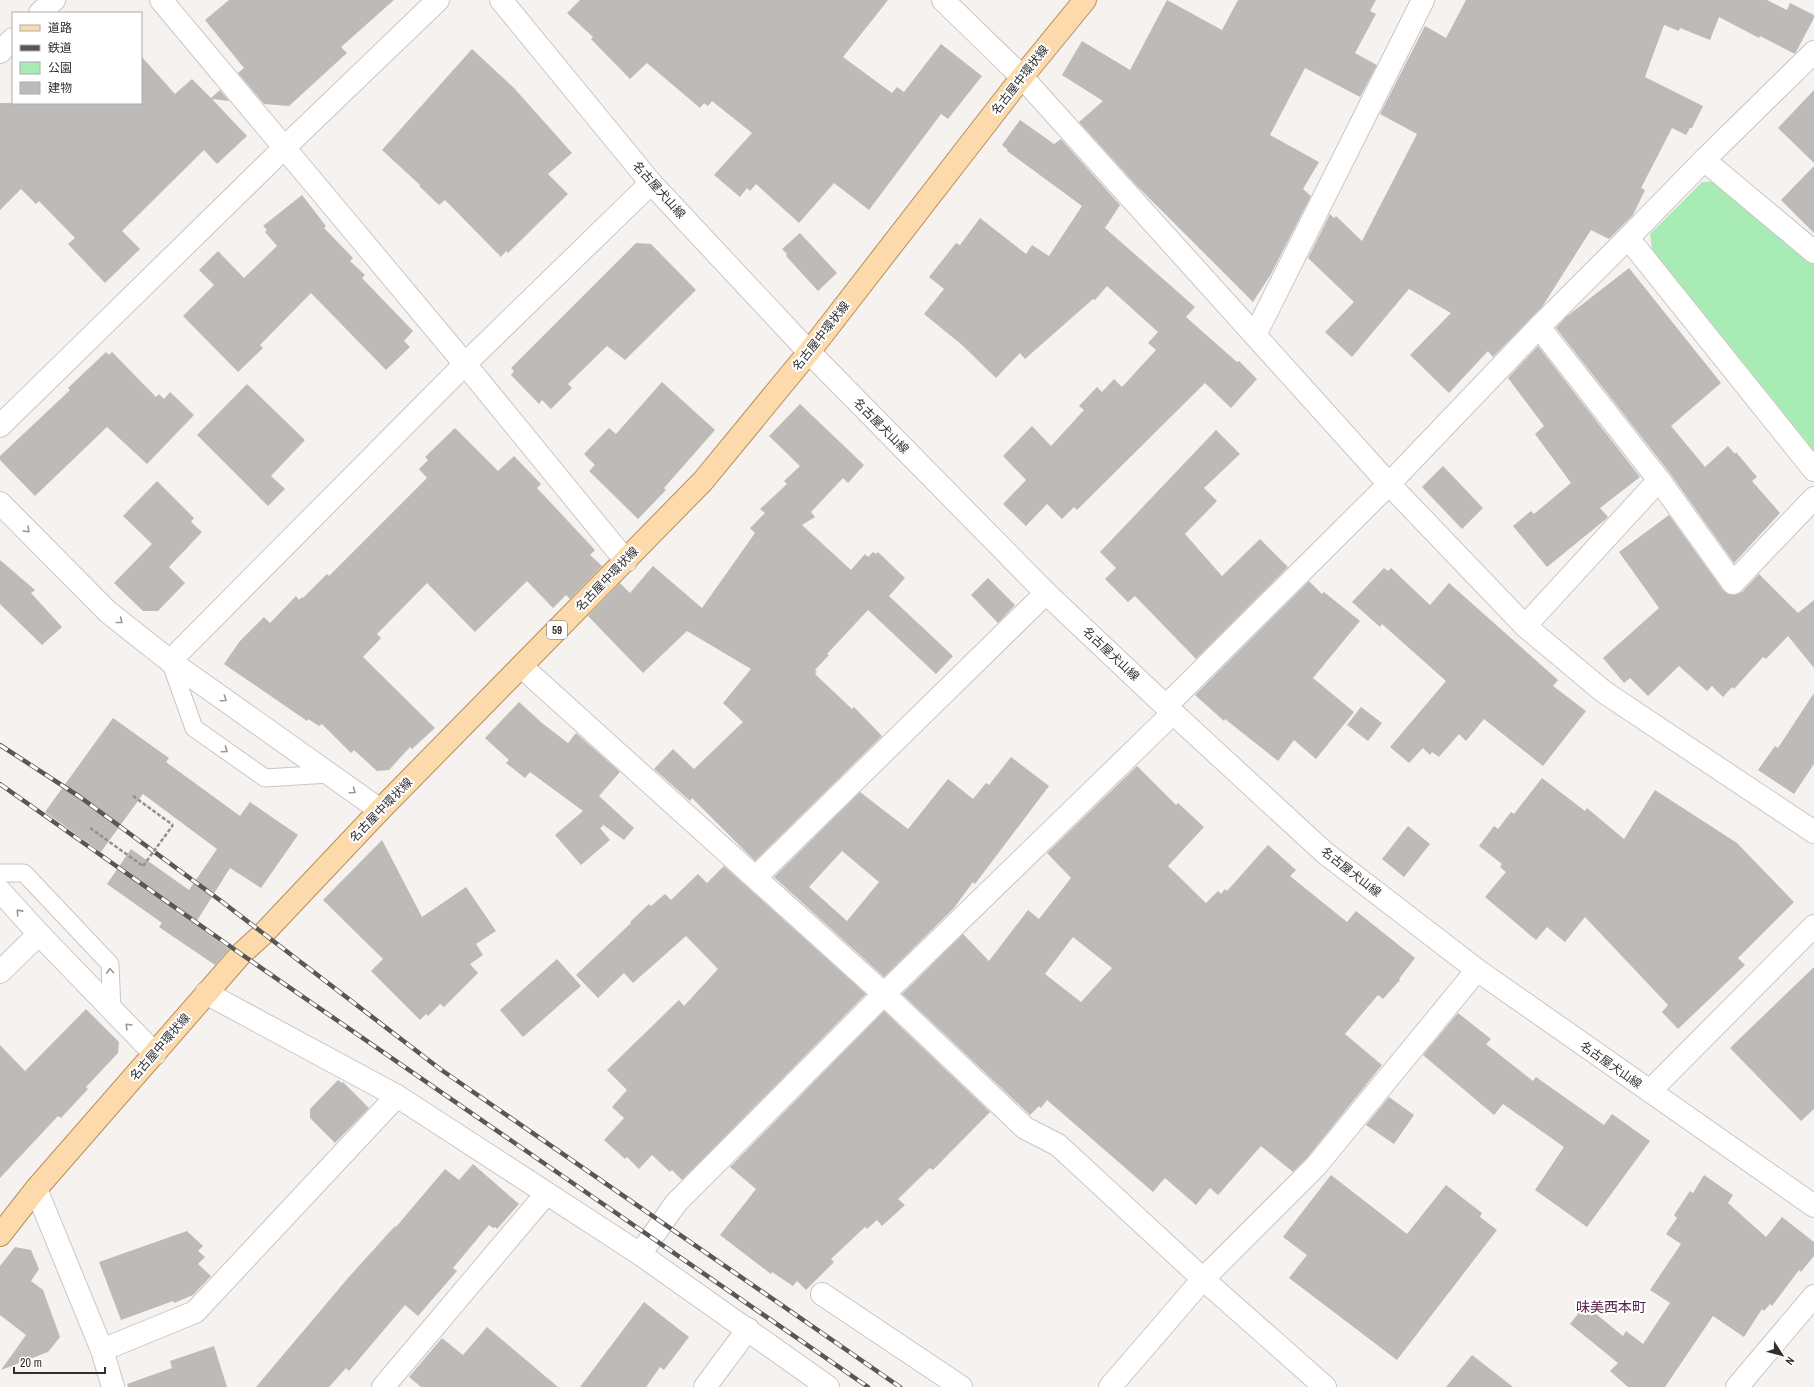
<svg xmlns="http://www.w3.org/2000/svg" width="1814" height="1387" font-family="'Archivo Narrow','Noto Sans JP',sans-serif">
<rect width="100%" height="100%" fill="#f6f2f0"/>
<path fill="#a8ebb5" d="M 1721,181 L 1814,261 L 1814,451 L 1652,249 L 1650,234 L 1702,182 Z"/>
<g fill="#bebab8" fill-rule="evenodd">
<path d="M 229,0 L 394,0 L 341,47 L 347,53 L 289,106 L 264,104 L 238,73 L 244,68 L 205,20 Z"/>
<path d="M 580,0 L 888,0 L 843,57 L 892,93 L 897,87 L 904,92 L 941,44 L 982,76 L 948,119 L 941,114 L 869,210 L 834,183 L 799,223 L 756,184 L 750,191 L 747,188 L 740,197 L 714,175 L 752,133 L 712,101 L 708,106 L 704,103 L 700,108 L 647,63 L 630,79 L 591,39 L 593,37 L 567,13 Z"/>
<path d="M 1167,0 L 1222,30 L 1238,0 L 1376,0 L 1370,11 L 1376,14 L 1355,53 L 1377,65 L 1360,97 L 1305,68 L 1270,135 L 1319,162 L 1303,189 L 1311,196 L 1271,274 L 1253,302 L 1136,185 L 1079,122 L 1103,101 L 1062,75 L 1082,41 L 1130,70 Z"/>
<path d="M 1466,0 L 1767,0 L 1787,10 L 1790,3 L 1814,15 L 1814,18 L 1795,54 L 1760,36 L 1759,38 L 1719,17 L 1710,40 L 1680,28 L 1679,31 L 1664,25 L 1645,77 L 1703,106 L 1692,128 L 1690,128 L 1686,135 L 1672,128 L 1641,188 L 1645,190 L 1633,215 L 1609,239 L 1591,230 L 1542,307 L 1493,357 L 1488,351 L 1449,393 L 1410,355 L 1451,313 L 1409,289 L 1352,357 L 1325,332 L 1354,302 L 1308,258 L 1330,214 L 1334,218 L 1336,216 L 1362,241 L 1417,134 L 1380,114 L 1425,26 L 1446,38 Z"/>
<path d="M 472,49 L 514,88 L 572,153 L 548,174 L 568,194 L 508,253 L 506,251 L 501,257 L 445,200 L 439,205 L 419,186 L 420,185 L 382,150 Z"/>
<path d="M 141,56 L 175,94 L 192,79 L 211,98 L 220,90 L 229,101 L 212,99 L 247,136 L 217,164 L 204,150 L 122,231 L 140,249 L 105,283 L 68,244 L 75,238 L 39,201 L 36,204 L 21,189 L 0,210 L 0,103 L 141,103 Z"/>
<path d="M 1814,90 L 1814,163 L 1778,128 Z"/>
<path d="M 1020,120 L 1054,144 L 1061,139 L 1120,205 L 1105,228 L 1195,307 L 1186,317 L 1237,362 L 1239,361 L 1257,379 L 1231,408 L 1205,383 L 1077,510 L 1074,507 L 1062,519 L 1047,504 L 1026,526 L 1003,504 L 1026,480 L 1003,456 L 1032,426 L 1051,446 L 1084,410 L 1079,406 L 1097,387 L 1102,392 L 1114,379 L 1122,387 L 1156,350 L 1148,343 L 1158,332 L 1107,286 L 1095,300 L 1093,299 L 1025,359 L 1020,353 L 996,378 L 962,345 L 924,314 L 944,289 L 929,277 L 956,243 L 960,245 L 980,218 L 1026,254 L 1032,245 L 1049,256 L 1082,206 L 1007,151 L 1008,150 L 1002,145 Z"/>
<path d="M 1814,166 L 1814,233 L 1781,200 Z"/>
<path d="M 302,195 L 326,226 L 324,228 L 353,258 L 350,261 L 365,275 L 362,278 L 413,331 L 404,341 L 410,347 L 386,370 L 311,293 L 260,345 L 263,348 L 238,372 L 183,316 L 214,285 L 199,270 L 218,251 L 244,278 L 277,246 L 265,232 L 267,230 L 263,226 Z"/>
<path d="M 800,233 L 837,273 L 818,291 L 786,256 L 787,254 L 782,249 Z"/>
<path d="M 636,243 L 651,244 L 696,290 L 625,360 L 607,346 L 568,384 L 572,388 L 551,409 L 542,400 L 539,404 L 511,375 L 514,371 L 511,368 Z"/>
<path d="M 1629,268 L 1721,383 L 1671,426 L 1705,467 L 1728,446 L 1735,454 L 1736,452 L 1757,477 L 1752,481 L 1780,513 L 1734,563 L 1669,472 L 1556,328 L 1566,317 Z"/>
<path d="M 1538,346 L 1640,477 L 1600,508 L 1608,517 L 1606,519 L 1547,567 L 1513,526 L 1531,511 L 1534,514 L 1571,483 L 1535,434 L 1544,426 L 1508,378 Z"/>
<path d="M 106,352 L 109,355 L 112,352 L 156,397 L 159,394 L 164,399 L 170,392 L 194,415 L 147,464 L 107,427 L 35,496 L 0,460 L 0,456 L 70,390 L 68,388 Z"/>
<path d="M 662,382 L 715,430 L 664,488 L 666,490 L 638,519 L 589,471 L 595,465 L 584,454 L 609,428 L 616,434 Z"/>
<path d="M 247,384 L 305,440 L 271,476 L 285,489 L 268,506 L 197,435 Z"/>
<path d="M 800,404 L 864,465 L 848,483 L 843,478 L 811,512 L 815,517 L 802,525 L 851,570 L 865,554 L 868,557 L 873,552 L 876,554 L 878,552 L 905,578 L 889,596 L 953,656 L 936,674 L 868,610 L 827,654 L 829,655 L 815,670 L 817,672 L 815,674 L 852,709 L 854,707 L 882,736 L 755,861 L 692,798 L 690,801 L 654,769 L 673,749 L 694,769 L 743,722 L 723,703 L 751,669 L 687,631 L 643,673 L 588,616 L 620,583 L 630,593 L 653,566 L 702,608 L 755,533 L 750,528 L 765,513 L 760,509 L 787,484 L 784,481 L 800,466 L 769,436 Z"/>
<path d="M 455,428 L 498,471 L 514,456 L 541,484 L 537,488 L 595,550 L 590,555 L 602,566 L 570,599 L 566,595 L 553,608 L 527,581 L 475,632 L 427,583 L 377,634 L 381,638 L 363,657 L 435,728 L 412,749 L 410,747 L 389,770 L 377,771 L 354,750 L 351,753 L 322,724 L 319,726 L 308,719 L 307,721 L 224,664 L 240,641 L 264,617 L 270,623 L 296,596 L 299,600 L 302,597 L 303,598 L 327,574 L 329,576 L 427,478 L 419,469 L 428,460 L 425,457 Z"/>
<path d="M 1216,430 L 1240,454 L 1204,488 L 1217,501 L 1185,534 L 1222,576 L 1260,539 L 1288,567 L 1196,659 L 1135,596 L 1128,602 L 1105,579 L 1116,568 L 1100,552 Z"/>
<path d="M 1443,466 L 1483,508 L 1462,529 L 1422,487 Z"/>
<path d="M 157,481 L 194,518 L 191,522 L 202,532 L 169,567 L 185,583 L 158,611 L 143,611 L 114,583 L 152,544 L 123,516 Z"/>
<path d="M 1669,515 L 1723,590 L 1728,594 L 1735,595 L 1742,592 L 1759,574 L 1798,613 L 1814,600 L 1814,668 L 1788,636 L 1766,659 L 1763,657 L 1734,689 L 1732,687 L 1723,697 L 1712,686 L 1707,691 L 1679,666 L 1648,696 L 1630,678 L 1624,683 L 1603,658 L 1659,608 L 1619,552 Z"/>
<path d="M 0,560 L 35,590 L 31,593 L 62,627 L 42,645 L 0,604 Z"/>
<path d="M 1384,568 L 1388,571 L 1391,568 L 1430,605 L 1449,583 L 1558,680 L 1553,686 L 1586,711 L 1543,766 L 1484,719 L 1466,741 L 1459,734 L 1439,757 L 1432,752 L 1430,755 L 1423,748 L 1409,763 L 1390,747 L 1446,681 L 1382,624 L 1380,627 L 1352,602 Z"/>
<path d="M 988,578 L 1015,605 L 998,623 L 971,595 Z"/>
<path d="M 1309,581 L 1322,594 L 1324,592 L 1360,621 L 1313,678 L 1354,712 L 1316,759 L 1294,740 L 1278,761 L 1225,719 L 1224,721 L 1195,695 Z"/>
<path d="M 1814,693 L 1814,764 L 1794,794 L 1758,770 L 1775,746 L 1778,748 Z"/>
<path d="M 519,702 L 542,723 L 568,743 L 576,733 L 620,772 L 599,796 L 634,828 L 624,840 L 602,824 L 603,826 L 600,828 L 610,840 L 581,865 L 555,835 L 583,811 L 530,772 L 525,778 L 506,763 L 509,760 L 485,738 Z"/>
<path d="M 1361,707 L 1382,723 L 1368,741 L 1347,725 Z"/>
<path d="M 113,718 L 169,758 L 166,762 L 240,816 L 250,802 L 298,835 L 261,888 L 230,868 L 195,924 L 229,949 L 215,965 L 159,927 L 162,923 L 107,884 L 131,849 L 189,890 L 217,849 L 143,794 L 101,852 L 45,812 Z"/>
<path d="M 1011,757 L 1049,786 L 975,884 L 973,882 L 954,908 L 884,977 L 774,877 L 860,792 L 908,829 L 948,779 L 973,799 L 986,783 L 989,785 ZM 842,851 L 879,882 L 847,921 L 809,887 Z"/>
<path d="M 1137,766 L 1176,805 L 1178,803 L 1204,827 L 1168,866 L 1206,903 L 1218,891 L 1221,894 L 1225,889 L 1227,891 L 1268,845 L 1296,870 L 1290,876 L 1347,922 L 1356,911 L 1415,958 L 1399,979 L 1400,980 L 1383,999 L 1378,995 L 1345,1034 L 1382,1065 L 1307,1158 L 1293,1172 L 1261,1146 L 1218,1195 L 1210,1188 L 1196,1205 L 1165,1178 L 1153,1192 L 1047,1100 L 1041,1108 L 1039,1106 L 1030,1115 L 902,994 L 963,934 L 989,961 L 1028,910 L 1039,919 L 1071,878 L 1047,853 ZM 1073,937 L 1112,968 L 1081,1002 L 1045,974 Z"/>
<path d="M 1542,778 L 1585,811 L 1587,808 L 1624,839 L 1655,790 L 1737,843 L 1794,902 L 1738,958 L 1745,965 L 1678,1029 L 1662,1012 L 1668,1005 L 1585,917 L 1565,942 L 1547,927 L 1536,940 L 1485,897 L 1506,872 L 1500,867 L 1502,864 L 1479,846 L 1494,826 L 1498,829 L 1511,812 L 1514,814 Z"/>
<path d="M 1408,826 L 1430,844 L 1404,877 L 1382,859 Z"/>
<path d="M 382,840 L 422,917 L 466,887 L 496,931 L 476,944 L 483,955 L 470,964 L 478,973 L 444,1007 L 440,1004 L 428,1016 L 426,1014 L 420,1020 L 371,971 L 383,959 L 323,900 Z"/>
<path d="M 724,866 L 866,994 L 682,1180 L 672,1170 L 670,1172 L 652,1155 L 639,1169 L 627,1157 L 625,1159 L 604,1140 L 624,1118 L 612,1107 L 627,1090 L 607,1070 L 679,1000 L 684,1006 L 718,969 L 686,936 L 633,983 L 624,973 L 598,998 L 576,975 L 631,923 L 630,922 L 649,904 L 651,906 L 665,894 L 671,900 L 698,874 L 707,883 Z"/>
<path d="M 557,959 L 581,986 L 523,1037 L 500,1010 Z"/>
<path d="M 1814,967 L 1814,1109 L 1801,1121 L 1730,1048 Z"/>
<path d="M 86,1009 L 119,1042 L 118,1053 L 86,1087 L 88,1089 L 61,1118 L 58,1116 L 0,1178 L 0,1045 L 25,1071 Z"/>
<path d="M 884,1011 L 990,1112 L 933,1170 L 930,1168 L 898,1199 L 905,1205 L 882,1226 L 877,1220 L 867,1229 L 865,1227 L 831,1259 L 834,1262 L 806,1290 L 797,1281 L 793,1286 L 772,1272 L 771,1274 L 720,1235 L 756,1189 L 730,1167 Z"/>
<path d="M 1458,1013 L 1491,1039 L 1486,1044 L 1533,1081 L 1536,1077 L 1604,1125 L 1612,1114 L 1650,1141 L 1587,1227 L 1535,1190 L 1564,1147 L 1503,1104 L 1494,1115 L 1423,1055 Z"/>
<path d="M 338,1080 L 342,1083 L 343,1082 L 369,1108 L 335,1143 L 310,1118 L 310,1109 Z"/>
<path d="M 1389,1097 L 1414,1115 L 1394,1144 L 1366,1125 Z"/>
<path d="M 473,1164 L 519,1204 L 497,1229 L 495,1227 L 493,1228 L 489,1225 L 453,1268 L 457,1271 L 418,1316 L 405,1305 L 349,1371 L 346,1368 L 329,1387 L 256,1387 L 348,1278 L 395,1226 L 396,1227 L 445,1169 L 459,1180 Z"/>
<path d="M 1331,1175 L 1407,1234 L 1446,1185 L 1482,1213 L 1480,1217 L 1497,1230 L 1397,1360 L 1289,1278 L 1307,1255 L 1283,1237 Z"/>
<path d="M 1704,1175 L 1733,1195 L 1728,1203 L 1766,1237 L 1782,1217 L 1814,1242 L 1814,1256 L 1801,1272 L 1799,1270 L 1772,1306 L 1770,1304 L 1764,1311 L 1762,1309 L 1744,1337 L 1713,1316 L 1665,1387 L 1628,1387 L 1610,1371 L 1618,1363 L 1570,1324 L 1585,1305 L 1623,1336 L 1626,1331 L 1643,1344 L 1670,1303 L 1650,1290 L 1681,1244 L 1666,1234 L 1677,1218 L 1674,1215 L 1690,1191 L 1693,1193 Z"/>
<path d="M 187,1231 L 203,1246 L 198,1251 L 205,1257 L 198,1264 L 211,1276 L 193,1295 L 174,1303 L 173,1301 L 121,1320 L 99,1262 Z"/>
<path d="M 15,1247 L 31,1250 L 39,1269 L 31,1281 L 43,1290 L 60,1337 L 48,1352 L 1,1370 L 26,1335 L 0,1315 L 0,1266 Z"/>
<path d="M 644,1302 L 689,1337 L 664,1370 L 660,1367 L 646,1387 L 580,1387 Z"/>
<path d="M 487,1327 L 558,1387 L 421,1387 L 409,1377 L 442,1338 L 463,1355 Z"/>
<path d="M 214,1346 L 227,1387 L 128,1387 L 127,1384 L 172,1368 L 170,1361 Z"/>
<path d="M 1472,1355 L 1513,1387 L 1446,1387 Z"/>
</g>
<g fill="none" stroke-linecap="round" stroke-linejoin="round">
<defs>
<g id="service">
<path d="M 170,661 L 194,728 L 265,778 L 329,774"/>
<path d="M 0,873 L 24,873 L 110,964 L 112,1010"/>
</g>
<g id="minor">
<path d="M 161,0 L 465,364 L 626,561"/>
<path d="M 943,0 L 1022,77 L 1389,484 L 1525,626 L 1604,692 L 1814,832"/>
<path d="M 40,13 L 54,0"/>
<path d="M 0,52 L 13,39"/>
<path d="M 1704,160 L 1814,252"/>
<path d="M 1628,238 L 1814,470"/>
<path d="M 1539,327 L 1659,480 L 1733,583 L 1814,498"/>
<path d="M 1255,335 L 1423,0"/>
<path d="M 0,426 L 284,148 L 438,0"/>
<path d="M 0,503 L 108,612 L 170,661 L 380,810"/>
<path d="M 1525,626 L 1659,480"/>
<path d="M 522,667 L 884,994 L 1025,1128 L 1058,1145 L 1203,1279 L 1325,1387"/>
<path d="M 1166,706 L 1389,484 L 1539,327 L 1628,238 L 1704,160 L 1814,52"/>
<path d="M 756,877 L 1046,593"/>
<path d="M 0,891 L 39,934 L 155,1054"/>
<path d="M 0,972 L 39,934"/>
<path d="M 206,993 L 397,1096 L 640,1254 L 828,1387"/>
<path d="M 1650,1091 L 1814,926"/>
<path d="M 640,1254 L 676,1203 L 884,994 L 1173,713"/>
<path d="M 822,1294 L 961,1387"/>
<path d="M 102,1350 L 195,1312 L 397,1096"/>
<path d="M 383,1387 L 546,1194"/>
<path d="M 705,1387 L 748,1329"/>
<path d="M 1110,1387 L 1203,1279 L 1316,1166 L 1477,970"/>
<path d="M 1737,1387 L 1814,1296"/>
</g>
<g id="tertiary">
<path d="M 170,661 L 465,364 L 651,183"/>
<path d="M 36,1189 L 102,1350 L 113,1387"/>
</g>
<path id="secondary" d="M 501,0 L 651,183 L 809,352 L 1046,593 L 1173,713 L 1325,853 L 1477,970 L 1814,1206"/>
<path id="primary" d="M 0,1235 L 36,1189 L 241,954 L 263,934 L 380,810 L 703,481 L 809,352 L 1022,77 L 1085,0"/>
</defs>
<use href="#service" stroke="#c9c6c4" stroke-width="19"/>
<use href="#minor" stroke="#c9c6c4" stroke-width="24"/>
<use href="#tertiary" stroke="#c9c6c4" stroke-width="24"/>
<use href="#secondary" stroke="#c9c6c4" stroke-width="24"/>
<use href="#primary" stroke="#b58f5c" stroke-width="24"/>
<g stroke="#93918f" stroke-width="2.5" stroke-dasharray="4 2" stroke-linecap="butt">
<path d="M 133,796 L 173,825"/>
<path d="M 90,828 L 143,866"/>
</g>
<use href="#service" stroke="#fff" stroke-width="17"/>
<use href="#minor" stroke="#fff" stroke-width="22"/>
<use href="#tertiary" stroke="#fff" stroke-width="22"/>
<use href="#secondary" stroke="#fff" stroke-width="22"/>
<use href="#primary" stroke="#fddaac" stroke-width="22"/>
<defs>
<g id="rail">
<path d="M 0,745 L 80,797 L 225,904 L 440,1069 L 900,1387"/>
<path d="M 0,784 L 241,954 L 868,1387"/>
</g>
</defs>
<use href="#rail" stroke="#595756" stroke-width="4.5"/>
<use href="#rail" stroke="#fff" stroke-width="3" stroke-dasharray="9" stroke-linecap="butt"/>
<path stroke="#93918f" stroke-width="2.5" stroke-dasharray="4 2" stroke-linecap="butt" d="M 143,866 L 173,825"/>
</g>
<defs><path id="oneway-chevron" d="M-2-3.5L2.5 0L-2 3.5" fill="none" stroke-width="1.6" stroke-linecap="round" stroke-linejoin="round"/></defs>
<g stroke="#989796">
<use href="#oneway-chevron" transform="translate(27 530) rotate(45)"/>
<use href="#oneway-chevron" transform="translate(120 621) rotate(39)"/>
<use href="#oneway-chevron" transform="translate(224 699) rotate(35)"/>
<use href="#oneway-chevron" transform="translate(225 750) rotate(35)"/>
<use href="#oneway-chevron" transform="translate(353 791) rotate(35)"/>
<use href="#oneway-chevron" transform="translate(19 912) rotate(-132)"/>
<use href="#oneway-chevron" transform="translate(110 971) rotate(-93)"/>
<use href="#oneway-chevron" transform="translate(128 1026) rotate(-134)"/>
</g>
<g text-anchor="middle" dominant-baseline="central" stroke-width="4" stroke-linejoin="round" paint-order="stroke">
<rect fill="#fff" stroke="#6e6d6d" stroke-width="1" x="547" y="621" width="20" height="18" rx="3"/>
<g font-size="11" font-weight="bold" fill="#302f2e">
<text x="557" y="630">59</text>
</g>
<g font-size="12" fill="#302f2e" stroke="#fff">
<text transform="translate(1020 80) rotate(-52)">名古屋中環状線</text>
<text transform="translate(659 190) rotate(48)">名古屋犬山線</text>
<text transform="translate(821 336) rotate(-52)">名古屋中環状線</text>
<text transform="translate(881 426) rotate(45)">名古屋犬山線</text>
<text transform="translate(607 579) rotate(-46)">名古屋中環状線</text>
<text transform="translate(1111 654) rotate(43)">名古屋犬山線</text>
<text transform="translate(381 810) rotate(-46)">名古屋中環状線</text>
<text transform="translate(1351 872) rotate(38)">名古屋犬山線</text>
<text transform="translate(160 1047) rotate(-49)">名古屋中環状線</text>
<text transform="translate(1611 1065) rotate(35)">名古屋犬山線</text>
</g>
<g font-size="14" fill="#59234f" stroke="#fff">
<text x="1611" y="1307">味美西本町</text>
</g>
</g>
<rect x="12" y="12" width="130" height="92" fill="#ffffff" stroke="#acacab"/>
<rect x="20" y="25" width="20" height="6" fill="#fddaac" stroke="#acacab"/>
<text x="48" y="32" font-size="12" fill="#302f2e">道路</text>
<rect x="20" y="45" width="20" height="6" fill="#595756" stroke="#acacab"/>
<text x="48" y="52" font-size="12" fill="#302f2e">鉄道</text>
<rect x="20" y="62" width="20" height="12" fill="#a8ebb5" stroke="#acacab"/>
<text x="48" y="72" font-size="12" fill="#302f2e">公園</text>
<rect x="20" y="82" width="20" height="12" fill="#bebab8" stroke="#acacab"/>
<text x="48" y="92" font-size="12" fill="#302f2e">建物</text>
<g transform="translate(1782 1355) rotate(126)" stroke="#ffffff" stroke-width="3" paint-order="stroke">
<path d="M0-3L7 15L0 10L-7 15Z" fill="#302f2e"/>
<text y="-6" font-size="11" font-weight="bold" text-anchor="middle" fill="#302f2e">N</text>
</g>
<path d="M14 1367v6h91v-6" fill="none" stroke="#302f2e" stroke-width="2"/>
<text x="20" y="1367" font-size="12" fill="#302f2e" stroke="#ffffff" stroke-width="3" paint-order="stroke">20 m</text>
</svg>
